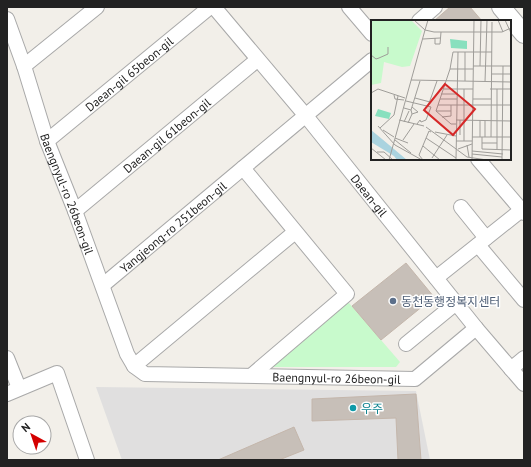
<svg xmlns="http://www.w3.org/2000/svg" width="531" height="467" font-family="'PT Sans','Noto Sans KR',sans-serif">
<rect width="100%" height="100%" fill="#f2efe9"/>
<path fill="#e0dfdf" d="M 96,387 L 416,391 L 430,460 L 122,460 Z"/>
<path fill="#c8facc" d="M 342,303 L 349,303 L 400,362 L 396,367 L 261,367 Z"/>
<g fill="#c7bfb8" stroke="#c4b6ab">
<path d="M 450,7 L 470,7 L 482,21 L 434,21 Z"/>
<path d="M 406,263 L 434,297 L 381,340 L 352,306 Z"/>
<path d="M 416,394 L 421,460 L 398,460 L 396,418 L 312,421 L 312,399 Z"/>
<path d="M 294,427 L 304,450 L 279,460 L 218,460 Z"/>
</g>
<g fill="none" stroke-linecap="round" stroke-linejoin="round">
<defs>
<g id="minor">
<path id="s1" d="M 214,7 L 306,116 L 476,328 L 524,384"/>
<path d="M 349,7 L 372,34"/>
<path id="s2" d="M 7,19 L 24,66 L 47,141 L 75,211 L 127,354 L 134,366 L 145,374 L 415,379 L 476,328"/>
<path d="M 419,21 L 435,7"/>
<path d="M 24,66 L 97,7"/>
<path id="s3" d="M 47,141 L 210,7"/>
<path d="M 478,159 L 524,213"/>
<path d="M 243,168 L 347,294 L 252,375"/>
<path d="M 461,207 L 486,238"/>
<path id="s4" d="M 75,211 L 257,60"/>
<path d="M 478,245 L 524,300"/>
<path d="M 436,278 L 524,208"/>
<path id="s5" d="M 103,285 L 372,60"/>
<path d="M 406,344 L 456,303"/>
<path d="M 7,358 L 19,388"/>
<path d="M 134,366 L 295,232"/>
<path d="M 511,369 L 524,358"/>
<path d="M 7,394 L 57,373 L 87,460"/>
</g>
<path id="tertiary" d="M 501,7 L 524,34"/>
</defs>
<use href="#minor" stroke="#a9a9a9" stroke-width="16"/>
<use href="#tertiary" stroke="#a9a9a9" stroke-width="20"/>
<use href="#minor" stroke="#fff" stroke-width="14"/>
<use href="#tertiary" stroke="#fff" stroke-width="18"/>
</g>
<circle fill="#5c6f8a" stroke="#fff" stroke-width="1.5" cx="393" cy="301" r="4"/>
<circle fill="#0f9aa8" stroke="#fff" stroke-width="1.5" cx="353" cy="408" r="4"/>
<g text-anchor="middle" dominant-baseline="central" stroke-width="3" stroke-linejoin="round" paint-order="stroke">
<g font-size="12" fill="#222" stroke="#fff">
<text stroke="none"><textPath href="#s3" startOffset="106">Daean-gil 65beon-gil</textPath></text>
<text stroke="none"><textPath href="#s4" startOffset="119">Daean-gil 61beon-gil</textPath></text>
<text stroke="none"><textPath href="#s2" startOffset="185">Baengnyul-ro 26beon-gil</textPath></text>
<text stroke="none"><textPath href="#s1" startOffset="244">Daean-gil</textPath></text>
<text stroke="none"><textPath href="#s5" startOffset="91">Yangjeong-ro 251beon-gil</textPath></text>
<text stroke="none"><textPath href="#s2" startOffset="575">Baengnyul-ro 26beon-gil</textPath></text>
</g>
<g font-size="12" fill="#4e5e75" stroke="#fff" text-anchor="start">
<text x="401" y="301">동천동행정복지센터</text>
</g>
<g font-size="12" fill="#0d838f" stroke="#fff" text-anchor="start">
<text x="361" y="408">우주</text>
</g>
</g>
<g transform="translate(371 20)">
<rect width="140" height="140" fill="#f2efe9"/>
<path d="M 0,0 L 40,0 L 51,11 L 39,46 L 31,47 L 13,42 L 10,63 L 0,65 Z" fill="#c8facc"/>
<path d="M 79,19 L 96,21 L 96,29 L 80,28 ZM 7,89 L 20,93 L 18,99 L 4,96 Z" fill="#88e0be"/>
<path d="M 0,110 L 11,119 L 36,140 L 26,140 L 23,136 L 0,122 Z" fill="#aad3df"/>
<path fill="none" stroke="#9f9d99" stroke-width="1" d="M 57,0 L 54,10 L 63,12 L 131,12 L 140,8M 127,0 L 132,12M 134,0 L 140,13M 64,18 L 64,24 L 69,24 L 70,12M 52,19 L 69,18M 94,32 L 94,61M 0,35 L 5,39 L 8,38 L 17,34 L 17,27M 102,46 L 140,46M 109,46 L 110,0M 79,49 L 102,49M 120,54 L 140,54M 40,60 L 140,62M 114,62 L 116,0M 73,69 L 102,69M 93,69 L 93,121M 119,69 L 140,69M 0,73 L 7,69 L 34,78M 70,74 L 86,74M 23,75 L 24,79 L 33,80M 44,78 L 59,82M 69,79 L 86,79M 102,79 L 120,79M 35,81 L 60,87 L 55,100 L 50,102 L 49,100 L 46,104M 67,85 L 140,85M 57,86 L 66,61M 41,87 L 47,92 L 41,94M 33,88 L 40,90 L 49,61M 65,91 L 80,91M 71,97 L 80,96 L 80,85M 28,100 L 53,106M 85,100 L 140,101M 109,100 L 109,117M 114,100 L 114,117M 33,102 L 38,91M 37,103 L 41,94 L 40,90M 85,104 L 80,104 L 65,91 L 79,49 L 82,32 L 121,32M 7,106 L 24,125 L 51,140M 55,107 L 96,137 L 116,140M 9,108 L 23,95 L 27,76M 12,110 L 23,117M 64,112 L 85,116M 89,115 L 89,100M 101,117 L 140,117M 111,117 L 111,129 L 140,130M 120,117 L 121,2M 24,118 L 37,123M 55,118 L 85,138M 24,120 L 40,133M 32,120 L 43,104M 85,121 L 101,121M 111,123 L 126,123M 96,125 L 98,137M 52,126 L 69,140M 0,128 L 15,140M 87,129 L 101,124M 126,129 L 126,69M 101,131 L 132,134M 6,132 L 13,132 L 22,140M 101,134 L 131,137M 61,138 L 76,115M 18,140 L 54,10 L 43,0M 52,140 L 48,135 L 58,111 L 60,112M 85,140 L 87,32M 101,140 L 103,0M 131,140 L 132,46"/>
<path fill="#d62828" fill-opacity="0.15" stroke="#d62828" stroke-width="2" d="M 74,64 L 104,89 L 82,115 L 53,90 Z"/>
<rect width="140" height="140" fill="none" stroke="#222" stroke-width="2"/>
</g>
<rect width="531" height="467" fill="none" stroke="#222222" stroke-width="16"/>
<g transform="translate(32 435) rotate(320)"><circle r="19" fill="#ffffff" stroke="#a7a7a7"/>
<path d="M0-3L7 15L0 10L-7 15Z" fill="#d40000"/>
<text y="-6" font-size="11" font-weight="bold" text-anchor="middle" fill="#222222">N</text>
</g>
</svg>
